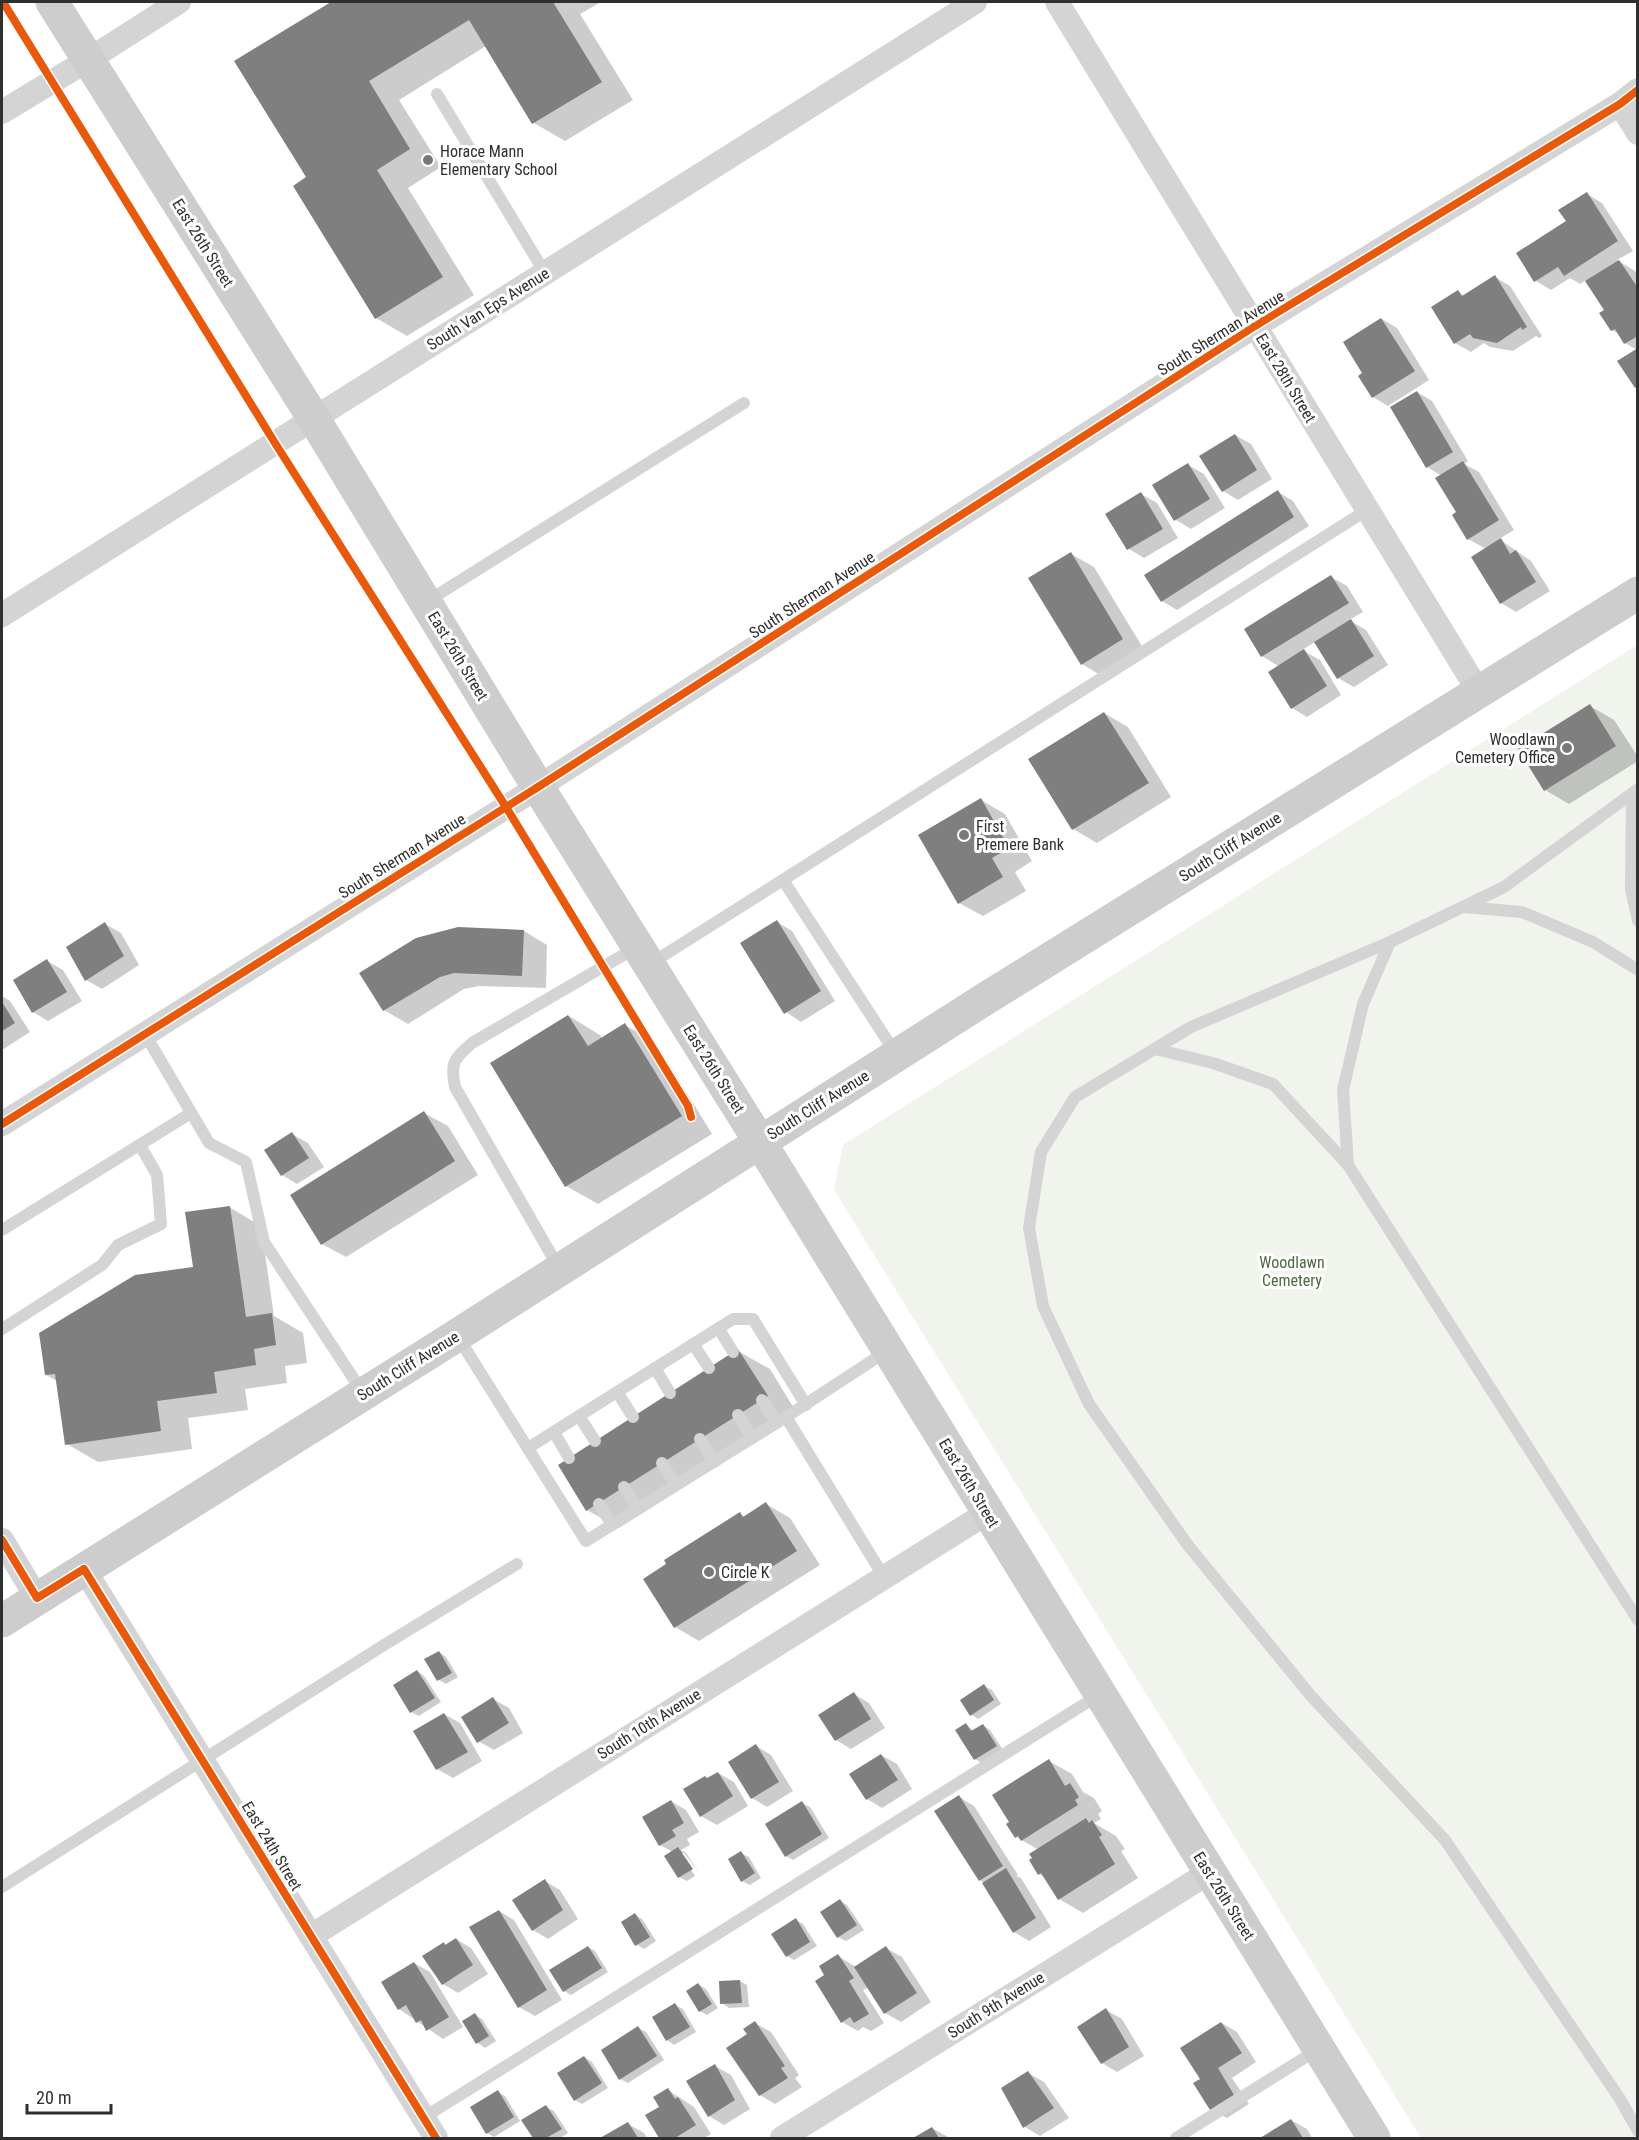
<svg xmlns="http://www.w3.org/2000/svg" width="1639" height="2140" font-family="'Roboto Condensed',sans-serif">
<rect width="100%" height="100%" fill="#fff"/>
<path fill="#f0f4ed" d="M 1637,645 L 1637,2138 L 1421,2138 L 834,1190 L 843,1145 Z"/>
<g fill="#0003">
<path d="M 333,2 L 601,2 L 580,14 L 633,100 L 565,141 L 534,123 L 486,46 L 399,100 L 441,167 L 408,188 L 474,295 L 407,336 L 376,318 L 308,178 L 236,61 Z"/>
<path d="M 1587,194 L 1602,203 L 1633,251 L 1617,260 L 1635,271 L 1638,275 L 1638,388 L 1636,387 L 1637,350 L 1625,343 L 1620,335 L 1612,330 L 1606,310 L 1586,280 L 1580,284 L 1570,278 L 1551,290 L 1536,281 L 1568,222 Z"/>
<path d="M 1495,277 L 1510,286 L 1542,336 L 1539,338 L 1536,336 L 1513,351 L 1490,347 L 1484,343 L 1471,352 L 1455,343 L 1458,292 L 1465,296 Z"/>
<path d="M 1382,319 L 1397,328 L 1429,380 L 1388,406 L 1373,397 L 1364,374 Z"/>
<path d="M 1417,392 L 1432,401 L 1468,461 L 1464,464 L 1479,472 L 1514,530 L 1499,539 L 1531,561 L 1550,591 L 1516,612 L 1501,603 L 1486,549 L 1468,539 L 1442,476 L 1427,467 Z"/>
<path d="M 1235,435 L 1251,444 L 1272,479 L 1238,500 L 1223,491 Z"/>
<path d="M 1188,465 L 1204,474 L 1225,508 L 1191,529 L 1176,520 Z"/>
<path d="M 1278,492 L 1293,501 L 1309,526 L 1177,610 L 1162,601 Z"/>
<path d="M 1141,494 L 1157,503 L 1178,538 L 1144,558 L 1129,549 L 1107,515 Z"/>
<path d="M 1071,554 L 1094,567 L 1146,653 L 1105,678 L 1082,664 Z"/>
<path d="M 1331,577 L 1347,586 L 1363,612 L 1349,620 L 1366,630 L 1388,665 L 1354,687 L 1338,678 L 1315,642 L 1302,650 L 1320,660 L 1341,695 L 1307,717 L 1292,708 L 1280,667 L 1262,656 Z"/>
<path d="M 1590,706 L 1614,720 L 1638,757 L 1638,761 L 1569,804 L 1545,790 Z"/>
<path d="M 1104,713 L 1128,727 L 1171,797 L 1097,843 L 1073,829 L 1030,760 Z"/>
<path d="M 981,800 L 1005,814 L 1032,861 L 1015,872 L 1026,891 L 983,916 L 959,903 Z"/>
<path d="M 777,922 L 792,931 L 835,1001 L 801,1022 L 786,1012 Z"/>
<path d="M 105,924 L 121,933 L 139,965 L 102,989 L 86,980 Z"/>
<path d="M 524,931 L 547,945 L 546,988 L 479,986 L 464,989 L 408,1024 L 384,1010 L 361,973 Z"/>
<path d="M 47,961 L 63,970 L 82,1001 L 48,1021 L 33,1012 Z"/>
<path d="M 2,996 L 10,1001 L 30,1032 L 2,1050 Z"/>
<path d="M 569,1016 L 600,1035 L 603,1039 L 625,1025 L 656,1043 L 712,1134 L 598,1204 L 566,1186 Z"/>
<path d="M 424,1113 L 448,1126 L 478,1175 L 346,1257 L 322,1244 Z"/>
<path d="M 292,1134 L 308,1143 L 324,1167 L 297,1184 L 282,1175 Z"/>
<path d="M 229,1207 L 261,1226 L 274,1316 L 303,1333 L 307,1363 L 285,1366 L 287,1383 L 245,1389 L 248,1410 L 188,1418 L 192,1449 L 98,1462 L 67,1444 L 57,1381 L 46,1375 L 195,1268 Z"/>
<path d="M 738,1351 L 770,1369 L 798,1415 L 619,1528 L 587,1510 Z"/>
<path d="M 766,1504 L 790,1518 L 820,1565 L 699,1641 L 675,1627 L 740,1514 L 745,1517 Z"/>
<path d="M 439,1652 L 446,1657 L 458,1677 L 446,1684 L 439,1680 Z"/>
<path d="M 417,1671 L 424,1676 L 441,1702 L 419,1716 L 411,1712 Z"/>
<path d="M 984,1686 L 992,1690 L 1001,1704 L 978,1719 L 971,1714 Z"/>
<path d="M 854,1694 L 869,1703 L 885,1728 L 851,1749 L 836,1740 Z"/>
<path d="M 493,1699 L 509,1708 L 523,1733 L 494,1750 L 478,1741 Z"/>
<path d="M 444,1714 L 460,1723 L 482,1761 L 453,1778 L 437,1769 Z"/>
<path d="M 966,1725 L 974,1731 L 983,1725 L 990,1730 L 1003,1750 L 982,1763 L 975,1759 Z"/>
<path d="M 756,1746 L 771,1755 L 793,1791 L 767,1807 L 752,1798 Z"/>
<path d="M 881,1755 L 897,1764 L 912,1789 L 882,1808 L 867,1799 Z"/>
<path d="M 1049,1761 L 1072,1774 L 1083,1792 L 1094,1798 L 1102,1811 L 1098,1814 L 1101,1819 L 1094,1823 L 1116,1836 L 1125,1849 L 1121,1851 L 1138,1878 L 1083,1913 L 1059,1899 L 1046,1878 L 1039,1874 L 1039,1850 L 1016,1837 Z"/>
<path d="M 718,1773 L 734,1782 L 748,1806 L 717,1825 L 701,1816 L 708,1779 Z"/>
<path d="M 959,1797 L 974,1806 L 1018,1875 L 1016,1876 L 1021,1878 L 1051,1927 L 1029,1941 L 1014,1932 L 983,1882 L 980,1880 Z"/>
<path d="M 671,1801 L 686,1810 L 699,1832 L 687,1839 L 690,1845 L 681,1850 L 686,1853 L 699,1873 L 684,1853 L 680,1853 L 695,1876 L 687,1881 L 679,1877 L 673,1852 L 660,1845 Z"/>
<path d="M 802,1803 L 810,1807 L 829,1838 L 793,1860 L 786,1856 Z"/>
<path d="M 741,1853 L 749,1857 L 761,1878 L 750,1885 L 742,1881 Z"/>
<path d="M 545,1881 L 560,1890 L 578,1919 L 548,1939 L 533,1930 Z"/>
<path d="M 840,1901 L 847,1905 L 864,1930 L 846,1941 L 838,1937 L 822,1912 Z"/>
<path d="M 499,1911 L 514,1920 L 562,2000 L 535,2016 L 519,2007 Z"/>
<path d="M 635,1915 L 642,1919 L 656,1941 L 644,1949 L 636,1944 Z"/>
<path d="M 796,1920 L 803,1924 L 817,1946 L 794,1960 L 787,1956 Z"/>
<path d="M 456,1939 L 471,1948 L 488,1974 L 458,1993 L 443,1984 L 444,1944 L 447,1945 Z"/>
<path d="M 588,1947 L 595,1951 L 608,1972 L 571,1995 L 564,1991 Z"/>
<path d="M 886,1948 L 902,1957 L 931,2002 L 901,2022 L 885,2013 L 869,1987 L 863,1990 L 884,2023 L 871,2031 L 863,2027 L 858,2031 L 842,2022 L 826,1975 L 838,1956 L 856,1967 Z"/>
<path d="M 414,1963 L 430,1972 L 463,2027 L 443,2039 L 399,2009 Z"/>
<path d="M 740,1981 L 747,1985 L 749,2007 L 729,2008 L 722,2003 Z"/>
<path d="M 698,1984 L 706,1989 L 718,2008 L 707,2015 L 700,2011 Z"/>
<path d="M 675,2005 L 683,2009 L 696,2032 L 674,2045 L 667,2040 Z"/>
<path d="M 1106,2010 L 1122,2019 L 1144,2056 L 1117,2072 L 1102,2063 Z"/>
<path d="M 475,2015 L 482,2019 L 496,2041 L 485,2048 L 478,2043 L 464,2021 Z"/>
<path d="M 755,2023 L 771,2032 L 799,2075 L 795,2078 L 802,2087 L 775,2104 L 760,2095 L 749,2034 Z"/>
<path d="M 1222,2023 L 1237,2032 L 1256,2062 L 1232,2078 L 1249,2104 L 1227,2118 L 1211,2109 L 1202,2079 Z"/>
<path d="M 638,2028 L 646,2032 L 664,2060 L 628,2083 L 620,2079 Z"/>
<path d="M 584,2057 L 592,2062 L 608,2088 L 582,2104 L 575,2100 Z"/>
<path d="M 715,2066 L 731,2075 L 750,2109 L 724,2125 L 709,2116 Z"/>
<path d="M 1028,2073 L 1044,2082 L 1069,2118 L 1040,2136 L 1025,2127 Z"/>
<path d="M 668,2090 L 694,2107 L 711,2134 L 704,2138 L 661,2138 L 647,2116 L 661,2107 Z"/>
<path d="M 498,2092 L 505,2096 L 520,2121 L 494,2137 L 487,2133 Z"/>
<path d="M 546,2107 L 554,2111 L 568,2133 L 560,2138 L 535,2138 L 523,2121 Z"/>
<path d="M 1291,2120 L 1307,2129 L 1312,2138 L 1264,2138 Z"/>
<path d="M 628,2124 L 644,2133 L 647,2138 L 603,2138 Z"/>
<path d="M 932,2128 L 948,2137 L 948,2138 L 916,2138 Z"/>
</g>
<g fill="#7f7f7f">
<path d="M 331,2 L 553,2 L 602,82 L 532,124 L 469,20 L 369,81 L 410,149 L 377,170 L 443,277 L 375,319 L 293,186 L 306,177 L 234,61 Z"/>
<path d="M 1587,192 L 1618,241 L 1564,276 L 1558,267 L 1534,282 L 1516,253 L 1566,221 L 1558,210 Z"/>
<path d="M 1619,260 L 1638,288 L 1638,336 L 1624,344 L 1615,329 L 1611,331 L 1599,313 L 1604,310 L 1585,281 Z"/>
<path d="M 1495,275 L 1527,327 L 1522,330 L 1521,327 L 1497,343 L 1473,338 L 1470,334 L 1454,344 L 1431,307 L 1458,290 L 1462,296 Z"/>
<path d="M 1381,318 L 1415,371 L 1372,398 L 1358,376 L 1362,373 L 1343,342 Z"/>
<path d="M 1638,348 L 1638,386 L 1635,388 L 1617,361 Z"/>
<path d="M 1417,391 L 1453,452 L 1426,468 L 1390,407 Z"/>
<path d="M 1235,434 L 1257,470 L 1222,492 L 1199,456 Z"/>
<path d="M 1463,461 L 1499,520 L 1467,540 L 1452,515 L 1456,512 L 1435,478 Z"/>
<path d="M 1188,463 L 1210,499 L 1174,521 L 1152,485 Z"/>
<path d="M 1278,490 L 1294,517 L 1161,602 L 1144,575 Z"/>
<path d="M 1141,492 L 1163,529 L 1127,550 L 1105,514 Z"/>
<path d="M 1501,538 L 1510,554 L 1516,550 L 1536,582 L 1500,604 L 1471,557 Z"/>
<path d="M 1071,552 L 1123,639 L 1081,665 L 1028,578 Z"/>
<path d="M 1331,575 L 1349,603 L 1261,657 L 1244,629 Z"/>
<path d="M 1351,619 L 1374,656 L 1337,679 L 1314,642 Z"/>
<path d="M 1304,649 L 1327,686 L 1291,709 L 1268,672 Z"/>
<path d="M 1590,704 L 1616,746 L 1544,791 L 1518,749 Z"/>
<path d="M 1104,712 L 1149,783 L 1072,830 L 1028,759 Z"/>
<path d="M 981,798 L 1009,848 L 992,858 L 1003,877 L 958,904 L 918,835 Z"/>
<path d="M 777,920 L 821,991 L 784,1014 L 740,943 Z"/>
<path d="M 105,922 L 124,956 L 85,981 L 66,947 Z"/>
<path d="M 458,927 L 524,930 L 522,976 L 454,973 L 440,977 L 383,1011 L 359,973 L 416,938 Z"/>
<path d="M 47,959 L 67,992 L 32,1013 L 13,980 Z"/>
<path d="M 2,1002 L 15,1023 L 2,1031 Z"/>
<path d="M 568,1015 L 588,1046 L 625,1023 L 682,1116 L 565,1187 L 490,1063 Z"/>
<path d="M 424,1111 L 455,1161 L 321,1245 L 290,1195 Z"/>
<path d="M 292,1132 L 309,1158 L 281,1176 L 264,1150 Z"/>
<path d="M 230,1206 L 246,1317 L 272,1313 L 276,1345 L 254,1349 L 256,1365 L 214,1372 L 217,1393 L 157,1401 L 161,1431 L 65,1445 L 55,1374 L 45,1375 L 39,1333 L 135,1275 L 193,1267 L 185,1212 Z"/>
<path d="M 738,1349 L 768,1396 L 586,1511 L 558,1465 Z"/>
<path d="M 766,1502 L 797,1551 L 674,1628 L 643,1579 L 666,1564 L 664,1560 L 740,1512 L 743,1517 Z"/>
<path d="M 439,1651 L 452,1673 L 437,1681 L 424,1659 Z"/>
<path d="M 417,1670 L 435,1698 L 410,1713 L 393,1685 Z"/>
<path d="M 984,1684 L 994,1700 L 970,1716 L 960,1700 Z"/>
<path d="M 854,1692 L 871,1719 L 835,1741 L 818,1715 Z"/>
<path d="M 493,1697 L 509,1723 L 477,1743 L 461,1717 Z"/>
<path d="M 444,1713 L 468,1752 L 436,1770 L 413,1731 Z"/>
<path d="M 966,1723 L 971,1731 L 983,1724 L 997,1746 L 974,1760 L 955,1730 Z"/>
<path d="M 756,1744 L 779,1782 L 751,1799 L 728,1762 Z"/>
<path d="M 881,1754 L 898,1780 L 866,1800 L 849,1774 Z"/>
<path d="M 1049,1759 L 1065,1786 L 1070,1783 L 1079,1797 L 1075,1800 L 1078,1805 L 1021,1841 L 1018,1836 L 1015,1838 L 1006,1824 L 1009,1822 L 992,1795 Z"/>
<path d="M 718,1772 L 733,1796 L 700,1817 L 683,1789 L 705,1776 L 707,1778 Z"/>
<path d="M 959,1795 L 1003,1866 L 979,1881 L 934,1811 Z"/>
<path d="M 671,1800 L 684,1823 L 672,1830 L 676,1836 L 659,1846 L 642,1817 Z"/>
<path d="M 802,1801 L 822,1834 L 785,1857 L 765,1824 Z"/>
<path d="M 1086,1818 L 1089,1823 L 1092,1820 L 1102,1835 L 1099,1837 L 1115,1864 L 1058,1900 L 1041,1873 L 1038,1875 L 1029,1860 L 1032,1858 L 1029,1854 Z"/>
<path d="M 678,1847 L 693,1869 L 678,1878 L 664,1856 Z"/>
<path d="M 741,1851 L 755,1873 L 741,1882 L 728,1859 Z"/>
<path d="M 1006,1868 L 1036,1918 L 1013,1933 L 982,1883 Z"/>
<path d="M 545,1879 L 563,1910 L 532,1931 L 512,1900 Z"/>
<path d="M 840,1899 L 857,1925 L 837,1938 L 820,1912 Z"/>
<path d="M 499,1910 L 547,1990 L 518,2008 L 469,1927 Z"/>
<path d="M 635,1913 L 650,1937 L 635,1946 L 621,1922 Z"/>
<path d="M 796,1918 L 810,1942 L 786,1957 L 771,1934 Z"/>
<path d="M 456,1938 L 473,1965 L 442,1985 L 422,1956 L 444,1942 L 445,1945 Z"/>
<path d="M 588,1946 L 602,1968 L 563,1992 L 549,1970 Z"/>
<path d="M 886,1946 L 917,1993 L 884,2014 L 854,1967 Z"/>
<path d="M 838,1954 L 854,1978 L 849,1981 L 869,2014 L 854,2023 L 850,2017 L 841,2023 L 815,1981 L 824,1975 L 819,1966 Z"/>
<path d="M 414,1962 L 449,2017 L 426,2031 L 421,2020 L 416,2023 L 406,2005 L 398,2010 L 381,1982 Z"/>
<path d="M 740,1980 L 742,2003 L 720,2004 L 719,1981 Z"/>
<path d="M 698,1983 L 712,2004 L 699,2012 L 686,1991 Z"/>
<path d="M 675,2003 L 690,2027 L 666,2041 L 652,2017 Z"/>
<path d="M 1106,2008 L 1129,2047 L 1101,2064 L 1077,2027 Z"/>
<path d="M 475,2013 L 489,2036 L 476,2044 L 462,2021 Z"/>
<path d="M 755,2021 L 785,2066 L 781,2068 L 788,2078 L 759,2096 L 726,2048 L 747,2034 L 743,2029 Z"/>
<path d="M 1221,2022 L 1242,2053 L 1218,2068 L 1234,2095 L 1210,2110 L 1193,2083 L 1200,2079 L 1180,2048 Z"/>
<path d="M 638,2026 L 657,2056 L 619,2080 L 601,2050 Z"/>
<path d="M 584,2056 L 602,2083 L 574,2101 L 557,2073 Z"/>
<path d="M 715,2064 L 735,2100 L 708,2117 L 686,2081 Z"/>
<path d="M 1028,2071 L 1054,2108 L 1023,2128 L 1001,2088 Z"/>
<path d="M 668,2088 L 675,2099 L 678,2097 L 696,2125 L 675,2138 L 659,2138 L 645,2115 L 659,2107 L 653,2097 Z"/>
<path d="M 498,2090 L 514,2117 L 486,2134 L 470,2107 Z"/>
<path d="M 546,2105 L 562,2129 L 546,2138 L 533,2138 L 521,2120 Z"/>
<path d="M 1291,2119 L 1303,2138 L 1260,2138 Z"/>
<path d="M 628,2122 L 638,2138 L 600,2138 Z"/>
<path d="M 932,2127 L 939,2138 L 913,2138 Z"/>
</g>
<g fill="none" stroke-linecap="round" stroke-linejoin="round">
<g stroke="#d4d4d4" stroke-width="12">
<path d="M 437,94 L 545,273"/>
<path d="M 426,602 L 744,403"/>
<path d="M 1638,789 L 1504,887 L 1390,942 L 1191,1027 L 1075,1097 L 1041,1152 L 1029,1228 L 1043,1306 L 1089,1404 L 1187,1544 L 1311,1696 L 1445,1840 L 1620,2099 L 1638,2131"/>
<path d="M 1632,794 L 1631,889 L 1638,921"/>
<path d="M 783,880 L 896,1054"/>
<path d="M 1463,907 L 1522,912 L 1593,942 L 1638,970"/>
<path d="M 1390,942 L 1363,1004 L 1343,1090 L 1348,1165 L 1638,1620"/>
<path d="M 650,964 L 1367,510"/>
<path d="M 145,1034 L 209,1143 L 246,1162 L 264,1242 L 363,1393"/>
<path d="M 1155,1049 L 1213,1063 L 1273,1084 L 1348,1165"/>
<path d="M 2,1230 L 191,1113"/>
<path d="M 560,1270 L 455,1087 C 450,1062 454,1059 472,1043 L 637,947"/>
<path d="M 2,1329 L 102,1265 L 118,1245 L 161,1224 L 157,1175 L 140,1145"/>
<path d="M 719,1329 L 733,1352"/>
<path d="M 458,1337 L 586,1541 L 786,1417"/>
<path d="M 693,1344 L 709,1368"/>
<path d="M 655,1368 L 670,1393"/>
<path d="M 617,1392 L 633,1417"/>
<path d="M 762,1400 L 777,1423"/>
<path d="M 738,1415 L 752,1438"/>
<path d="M 579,1416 L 595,1441"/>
<path d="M 554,1432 L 569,1458"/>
<path d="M 700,1439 L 714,1462"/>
<path d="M 528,1448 L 733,1319 L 753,1319 L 806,1405"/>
<path d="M 662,1463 L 675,1485"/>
<path d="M 624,1487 L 638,1509"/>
<path d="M 599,1504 L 612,1525"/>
<path d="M 884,1577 L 786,1417 L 887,1351"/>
<path d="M 2,1887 L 384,1645 L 517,1564"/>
<path d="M 423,2118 L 1099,1695"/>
<path d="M 1176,2138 L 1317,2050"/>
</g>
<g stroke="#d4d4d4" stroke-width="24">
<path d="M 1057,2 L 1479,692"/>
<path d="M 1620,104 L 1638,133"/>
<path d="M 2,112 L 88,60 L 179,2"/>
<path d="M 2,615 L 975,2"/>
<path d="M 2,1124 L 538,787 L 1255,326 L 1620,104 L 1638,90"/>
<path d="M 2,1540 L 37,1598"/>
<path d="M 84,1569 L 436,2138"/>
<path d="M 311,1936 L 987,1513"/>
<path d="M 782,2138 L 1210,1872"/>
</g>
<g stroke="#cdcdcd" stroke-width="33">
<path d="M 52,2 L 314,419 L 538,787 L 760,1142 L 1374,2138"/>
<path d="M 2,1621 L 429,1353 L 985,999 L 1638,593"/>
</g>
<defs>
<g id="cycleway">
<path d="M 3,2 L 275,443 L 506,807 L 688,1106 L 691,1117"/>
<path d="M 2,1124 L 538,787 L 1255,326 L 1620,104 L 1638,90"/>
<path d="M 2,1540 L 37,1598 L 84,1569 L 436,2138"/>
</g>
</defs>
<use href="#cycleway" stroke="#fff" stroke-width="11"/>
<use href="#cycleway" stroke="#e8590c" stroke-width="8"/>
</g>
<g fill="#787878" stroke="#fff" stroke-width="2">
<circle cx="428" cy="160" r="6"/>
<circle cx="1567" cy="748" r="6"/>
<circle cx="964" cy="835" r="6"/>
<circle cx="709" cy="1572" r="6"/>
</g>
<g text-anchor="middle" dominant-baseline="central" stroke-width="6" stroke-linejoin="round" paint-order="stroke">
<g font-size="16" fill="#2f2f2f" stroke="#fff" text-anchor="start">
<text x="440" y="151">Horace Mann<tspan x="440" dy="18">Elementary School</tspan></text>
<text x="1555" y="739" text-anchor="end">Woodlawn<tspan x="1555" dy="18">Cemetery Office</tspan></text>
<text x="976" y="826">First<tspan x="976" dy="18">Premere Bank</tspan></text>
<text x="721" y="1572">Circle K</text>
</g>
<g font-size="16" fill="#2f2f2f" stroke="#fff">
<text transform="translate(203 243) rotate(58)">East 26th Street</text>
<text transform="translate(488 309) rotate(-32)">South Van Eps Avenue</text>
<text transform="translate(1221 333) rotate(-32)">South Sherman Avenue</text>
<text transform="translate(1286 378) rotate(59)">East 28th Street</text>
<text transform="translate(812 595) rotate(-33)">South Sherman Avenue</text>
<text transform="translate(458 656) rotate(59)">East 26th Street</text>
<text transform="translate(1230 847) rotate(-32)">South Cliff Avenue</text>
<text transform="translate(402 856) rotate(-32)">South Sherman Avenue</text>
<text transform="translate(714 1069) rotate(58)">East 26th Street</text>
<text transform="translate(818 1105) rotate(-32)">South Cliff Avenue</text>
<text transform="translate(408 1366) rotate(-32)">South Cliff Avenue</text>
<text transform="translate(969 1483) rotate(59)">East 26th Street</text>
<text transform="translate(649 1724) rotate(-32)">South 10th Avenue</text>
<text transform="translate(272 1846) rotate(59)">East 24th Street</text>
<text transform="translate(1224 1896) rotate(58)">East 26th Street</text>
<text transform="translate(996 2005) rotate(-32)">South 9th Avenue</text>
</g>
<g font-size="16" fill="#4e6840" stroke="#fff">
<text x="1292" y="1262">Woodlawn<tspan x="1292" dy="18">Cemetery</tspan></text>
</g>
</g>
<rect width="1639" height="2140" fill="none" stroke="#2f2f2f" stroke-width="6"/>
<path d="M27 2104v9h84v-9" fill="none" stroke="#2f2f2f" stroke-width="3"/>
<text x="36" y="2104" font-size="18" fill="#2f2f2f" stroke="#ffffff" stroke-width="4.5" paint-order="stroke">20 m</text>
</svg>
